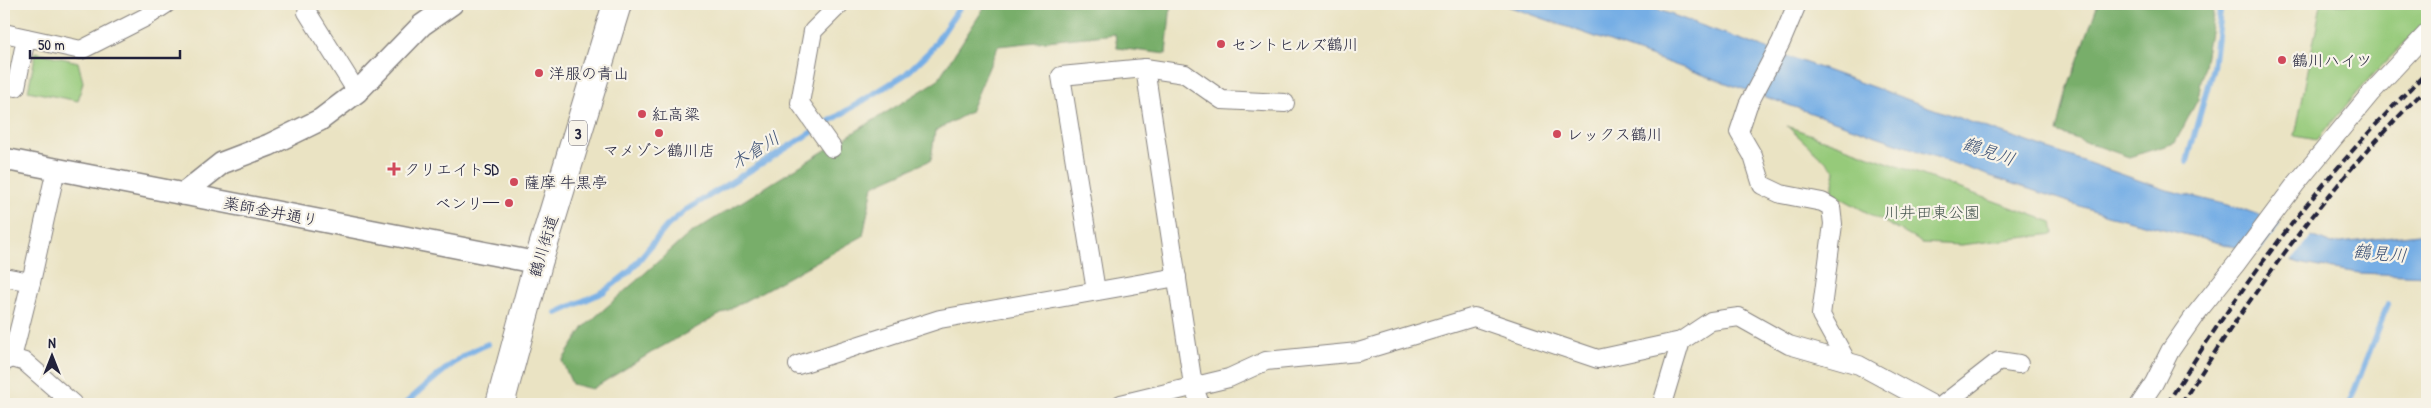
<svg xmlns="http://www.w3.org/2000/svg" width="2431" height="408" font-family="'Patrick Hand','Klee One',sans-serif">
<rect width="100%" height="100%" fill="#f7f3e8"/>
<filter id="ink" filterUnits="userSpaceOnUse"><feTurbulence type="fractalNoise" baseFrequency=".02" numOctaves="2"/><feDisplacementMap in="SourceGraphic" scale="10" xChannelSelector="R" yChannelSelector="G"/><feConvolveMatrix kernelMatrix="1 2 1 2 8 2 1 2 1" color-interpolation-filters="sRGB"/></filter>
<filter id="wash" filterUnits="userSpaceOnUse"><feTurbulence type="fractalNoise" baseFrequency=".0096" numOctaves="4" result="noise"/><feDisplacementMap in="SourceGraphic" scale="20" xChannelSelector="R" yChannelSelector="G"/><feGaussianBlur stdDeviation="1.12" result="paint"/><feColorMatrix in="noise" values="0 0 0 0 0 0 0 0 0 0 0 0 0 0 0 0 0 1.4 0 .05"/><feComposite in="paint" operator="in"/></filter>
<g filter="url(#wash)">
<rect width="100%" height="100%" fill="#eae3c3"/>
<g fill="#96ca7a" stroke="#5c765a">
<path d="M 2321,4 L 2427,4 L 2427,20 L 2364,84 L 2317,140 L 2295,136 Z"/>
<path d="M 36,52 L 78,62 L 83,82 L 78,101 L 28,91 Z"/>
<path d="M 1787,126 L 2052,222 L 2054,234 L 1961,245 L 1922,243 L 1832,193 L 1835,170 Z"/>
</g>
<g fill="#78ae6a" stroke="#4d6852">
<path d="M 1024,4 L 1171,4 L 1166,54 L 1117,48 L 1115,34 L 998,46 L 970,112 L 935,131 L 931,160 L 873,186 L 863,236 L 654,351 L 592,389 L 572,384 L 562,361 L 584,327 L 688,235 L 937,81 L 984,8 Z"/>
<path d="M 2098,4 L 2215,4 L 2198,99 L 2175,143 L 2129,157 L 2057,132 L 2067,90 Z"/>
</g>
<path fill="#76aee5" stroke="#4c6890" d="M 1502,4 L 1642,4 L 1973,123 L 2167,190 L 2243,209 L 2332,244 L 2427,233 L 2427,276 L 2359,273 L 2308,265 L 2107,215 L 1987,175 Z"/>
<path fill="#eae3c3" d="M 2282,222 L 2313,234 L 2290,263 L 2257,255 Z"/>
<g fill="none" stroke-linecap="round" stroke-linejoin="round">
<g stroke="#76aee5" stroke-width="6">
<path d="M 2187,161 L 2213,67 L 2221,4"/>
<path d="M 557,313 L 605,291 L 629,272 L 667,226 L 686,210 L 906,74 L 931,50 L 962,4"/>
<path d="M 405,404 C 431,382 456,356 488,344"/>
<path d="M 2349,404 L 2388,304"/>
</g>
</g>
</g>
<g filter="url(#ink)">
<g fill="none" stroke-linecap="round" stroke-linejoin="round">
<defs>
<g id="minor">
<path d="M 1797,4 L 1781,42 L 1748,105 L 1739,132 L 1753,156 L 1762,185 L 1781,194 L 1822,202 L 1831,207 L 1833,224 L 1821,315 L 1846,360"/>
<path d="M 307,12 L 357,92"/>
<path d="M 4,33 L 81,50 L 146,17 L 166,4"/>
<path d="M 1145,68 L 1193,385 L 1200,404"/>
<path d="M 4,85 L 16,87 L 26,38"/>
<path d="M 832,148 L 800,103 L 813,31 L 840,4"/>
<path d="M 4,277 L 31,282"/>
<path d="M 1096,291 L 1061,76 L 1145,68 L 1185,74 L 1222,100 L 1285,103"/>
<path d="M 12,358 L 25,362 L 73,404"/>
<path d="M 4,362 L 12,358 L 31,282 L 56,169"/>
<path d="M 798,365 L 940,319 L 1177,277"/>
<path d="M 1121,404 L 1229,378 L 1266,361 L 1358,352 L 1474,317 L 1598,359 L 1681,341 L 1711,321 L 1739,317 L 1789,345 L 1859,365 L 1931,404"/>
<path d="M 1662,404 L 1681,341"/>
<path d="M 1944,404 L 1999,361 L 2019,364"/>
<path d="M 2140,404 L 2154,383 L 2170,351 L 2195,315 L 2236,264 L 2295,185 L 2371,93 L 2427,33"/>
</g>
<g id="tertiary">
<path d="M 4,159 L 538,263"/>
<path d="M 183,194 L 222,163 L 269,145 L 320,120 L 357,92 L 422,25 L 452,4"/>
</g>
<path id="primary" d="M 500,404 L 538,263 L 617,4"/>
</defs>
<use href="#minor" stroke="#86827f" stroke-width="20"/>
<use href="#tertiary" stroke="#86827f" stroke-width="24"/>
<use href="#primary" stroke="#86827f" stroke-width="30"/>
<use href="#minor" stroke="#fff" stroke-width="18"/>
<use href="#tertiary" stroke="#fff" stroke-width="21"/>
<use href="#primary" stroke="#fff" stroke-width="28"/>
<g stroke="#22223b" stroke-width="4" stroke-dasharray="8 4" stroke-linecap="butt">
<path d="M 2167,404 C 2241,284 2326,171 2427,72"/>
<path d="M 2181,404 C 2253,292 2331,181 2427,88"/>
</g>
</g>
</g>
<g fill="#d1495b" stroke="#f7f3e8" stroke-width="2">
<circle cx="1221" cy="44" r="5"/>
<circle cx="2282" cy="60" r="5"/>
<circle cx="539" cy="73" r="5"/>
<circle cx="642" cy="114" r="5"/>
<circle cx="659" cy="133" r="5"/>
<circle cx="1557" cy="134" r="5"/>
<path d="M391.5 161.5h5v5h5v5h-5v5h-5v-5h-5v-5h5z"/>
<circle cx="514" cy="182" r="5"/>
<circle cx="509" cy="203" r="5"/>
</g>
<g text-anchor="middle" dominant-baseline="central" stroke-width="4.5" stroke-linejoin="round" paint-order="stroke">
<rect fill="#f7f3e8" stroke="#62616f" stroke-width="1" x="569" y="120.5" width="18" height="25" rx="4"/>
<g font-size="15" font-weight="bold" fill="#22223b">
<text x="578" y="133">3</text>
</g>
<g font-size="16" fill="#22223b" stroke="#f7f3e8" text-anchor="start">
<text x="1231" y="44">セントヒルズ鶴川</text>
<text x="2292" y="60">鶴川ハイツ</text>
<text x="549" y="73">洋服の青山</text>
<text x="652" y="114">紅高粱</text>
<text x="1567" y="134">レックス鶴川</text>
<text x="659" y="150" text-anchor="middle">マメゾン鶴川店</text>
<text x="404" y="169">クリエイトSD</text>
<text x="524" y="182">薩摩 牛黒亭</text>
<text x="499" y="203" text-anchor="end">ベンリ―</text>
</g>
<g font-size="16" fill="#22223b" stroke="#f7f3e8">
<text transform="translate(271 211) rotate(11)">薬師金井通り</text>
<text transform="translate(543 246) rotate(-73)">鶴川街道</text>
</g>
<g font-size="16" fill="#45544e" stroke="#f7f3e8">
<text x="1932" y="212">川井田東公園</text>
</g>
<g font-size="18" font-style="italic" fill="#3f5376" stroke="#f7f3e8">
<text transform="translate(755 150) rotate(-32)">木倉川</text>
<text transform="translate(1989 151) rotate(19)">鶴見川</text>
<text transform="translate(2380 253) rotate(5)">鶴見川</text>
</g>
</g>
<rect width="2431" height="408" fill="none" stroke="#f7f3e8" stroke-width="20"/>
<g transform="translate(52 356)" stroke="#f7f3e8" stroke-width="4" paint-order="stroke">
<path d="M0-4L9 19L0 12L-9 19Z" fill="#22223b"/>
<text y="-8" font-size="14" font-weight="bold" text-anchor="middle" fill="#22223b">N</text>
</g>
<path d="M30 50v8h150v-8" fill="none" stroke="#22223b" stroke-width="2.5"/>
<text x="38" y="50" font-size="15" fill="#22223b" stroke="#f7f3e8" stroke-width="4" paint-order="stroke">50 m</text>
</svg>
